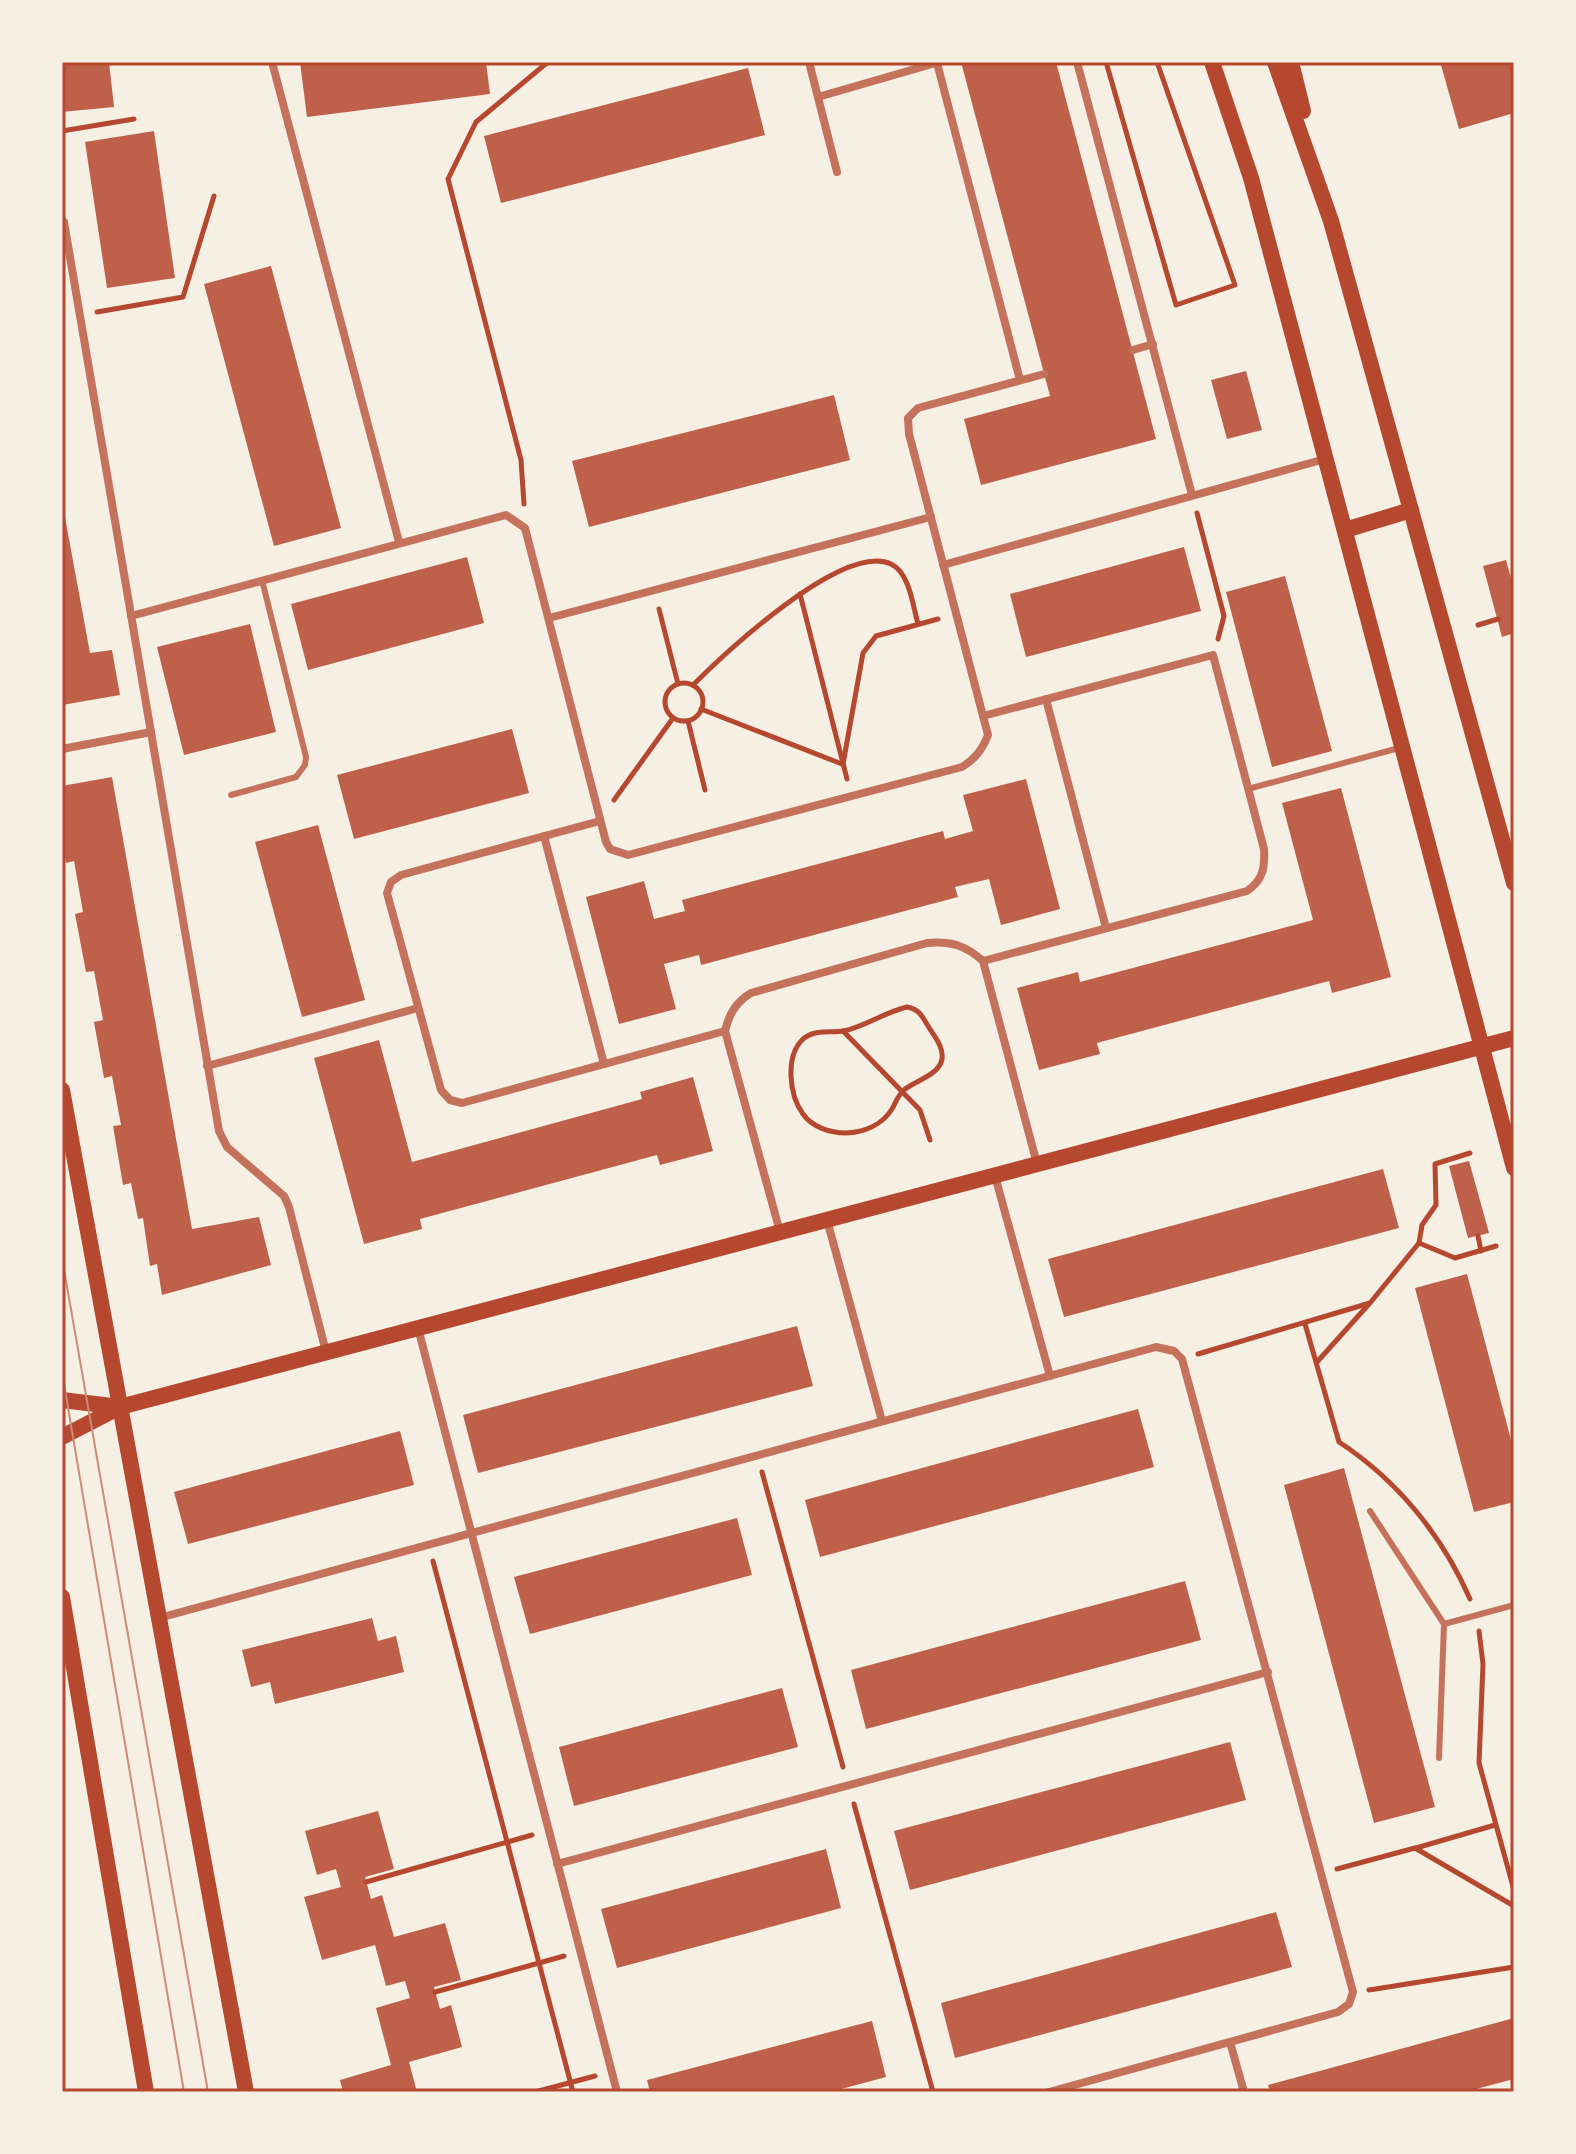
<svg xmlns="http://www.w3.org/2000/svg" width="1576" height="2154" font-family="Lora,serif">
<rect width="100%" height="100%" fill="#f6efe4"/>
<g fill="#bf614a">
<path d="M 62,62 L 109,62 L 114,107 L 62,112 Z"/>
<path d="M 300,62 L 486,62 L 490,94 L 307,117 Z"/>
<path d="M 961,62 L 1056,62 L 1156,439 L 981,485 L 964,419 L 1050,396 Z"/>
<path d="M 1450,62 L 1514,62 L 1514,113 L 1459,129 L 1441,65 Z"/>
<path d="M 748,68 L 765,135 L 501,203 L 484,136 Z"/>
<path d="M 154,131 L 175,278 L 107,288 L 85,142 Z"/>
<path d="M 271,266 L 341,528 L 274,546 L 204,284 Z"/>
<path d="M 1246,371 L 1262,430 L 1227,439 L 1211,380 Z"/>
<path d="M 834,395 L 850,460 L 589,527 L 572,461 Z"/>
<path d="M 62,501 L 90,653 L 112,650 L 120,695 L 62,705 Z"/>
<path d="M 1184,547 L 1201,611 L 1026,657 L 1010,594 Z"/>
<path d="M 467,557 L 484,623 L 308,670 L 291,604 Z"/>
<path d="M 1506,560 L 1514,589 L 1514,633 L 1502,637 L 1483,566 Z"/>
<path d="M 1285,576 L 1332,751 L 1272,767 L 1226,592 Z"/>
<path d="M 250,624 L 276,732 L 184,755 L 157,647 Z"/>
<path d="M 512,729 L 529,793 L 354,839 L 337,775 Z"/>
<path d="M 112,777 L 192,1229 L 259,1217 L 271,1265 L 162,1295 L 157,1264 L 150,1266 L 143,1218 L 138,1219 L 131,1183 L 123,1185 L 113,1126 L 121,1125 L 112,1076 L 104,1078 L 94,1022 L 103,1020 L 101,1009 L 94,971 L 86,972 L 75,914 L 83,912 L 74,861 L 66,863 L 62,838 L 62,786 Z"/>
<path d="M 1026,779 L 1060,909 L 1001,925 L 989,879 L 955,887 L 958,897 L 701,965 L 699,955 L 664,964 L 676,1009 L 619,1024 L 586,897 L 644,881 L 654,919 L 685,911 L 682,900 L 943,831 L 945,839 L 973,831 L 963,795 Z"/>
<path d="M 1341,788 L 1391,977 L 1332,993 L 1329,981 L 1097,1043 L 1100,1054 L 1039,1070 L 1017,988 L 1078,972 L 1080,982 L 1313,920 L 1282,803 Z"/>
<path d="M 318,825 L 365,1000 L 302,1017 L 255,842 Z"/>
<path d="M 379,1040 L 412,1162 L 642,1099 L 640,1092 L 693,1077 L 713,1151 L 660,1165 L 657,1155 L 420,1219 L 422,1229 L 364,1244 L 314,1058 Z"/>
<path d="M 1469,1161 L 1489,1233 L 1468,1238 L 1449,1166 Z"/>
<path d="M 1383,1169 L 1399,1228 L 1064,1317 L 1048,1259 Z"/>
<path d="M 1467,1274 L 1514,1451 L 1514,1502 L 1474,1512 L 1415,1288 Z"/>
<path d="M 797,1326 L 813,1386 L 478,1473 L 463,1415 Z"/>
<path d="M 1138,1409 L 1154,1467 L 820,1557 L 805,1500 Z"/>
<path d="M 400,1431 L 414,1485 L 188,1544 L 174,1492 Z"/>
<path d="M 1344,1468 L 1435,1807 L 1374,1823 L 1284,1485 Z"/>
<path d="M 737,1518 L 752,1575 L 530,1634 L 514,1577 Z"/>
<path d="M 1185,1581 L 1201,1640 L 866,1729 L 851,1670 Z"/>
<path d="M 372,1618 L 378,1641 L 396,1636 L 404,1672 L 275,1704 L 270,1682 L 251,1687 L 242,1650 Z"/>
<path d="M 782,1688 L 798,1747 L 574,1806 L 559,1747 Z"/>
<path d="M 1230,1742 L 1246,1800 L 910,1890 L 894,1831 Z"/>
<path d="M 378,1811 L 394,1869 L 365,1877 L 371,1899 L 382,1895 L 394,1937 L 445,1923 L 461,1980 L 434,1987 L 440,2009 L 451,2005 L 462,2047 L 409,2062 L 417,2092 L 343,2092 L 340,2080 L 391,2065 L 376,2008 L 410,1998 L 405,1981 L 386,1986 L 375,1945 L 322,1960 L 304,1897 L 341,1887 L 336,1869 L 317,1875 L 305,1831 Z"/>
<path d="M 826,1849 L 841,1908 L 617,1968 L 601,1909 Z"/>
<path d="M 1276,1912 L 1292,1967 L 955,2058 L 941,2003 Z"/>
<path d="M 1514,2018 L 1514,2079 L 1465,2092 L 1270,2092 L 1268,2085 Z"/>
<path d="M 872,2021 L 886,2077 L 830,2092 L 650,2092 L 647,2080 Z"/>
</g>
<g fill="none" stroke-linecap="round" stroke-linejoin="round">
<g stroke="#b5482f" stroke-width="5">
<path d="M 1106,62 L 1176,305 L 1235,285 L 1157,62"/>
<path d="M 62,131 L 134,119"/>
<path d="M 97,312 L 183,297 L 214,196"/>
<path d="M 524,504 L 521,460 L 448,179 L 476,122 L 548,62"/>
<path d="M 1197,513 L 1224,616 L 1218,639"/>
<path d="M 800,594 L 847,779"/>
<path d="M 659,609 L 678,684"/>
<path d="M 1478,625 L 1498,619"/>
<circle cx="684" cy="702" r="19"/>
<path d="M 693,685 C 725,653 843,542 891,564 C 910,573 913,607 918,624"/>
<path d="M 701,709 L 842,764"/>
<path d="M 688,721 L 705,790"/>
<path d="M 843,764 L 863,653 L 876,636 L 938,619"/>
<path d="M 614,800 L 673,718"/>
<path d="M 907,1007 C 919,1009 922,1016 928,1026 C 934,1036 944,1047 942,1059 C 939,1075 917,1080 905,1089 C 899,1093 896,1102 892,1109 C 882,1125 864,1132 846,1133 C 830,1133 812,1127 803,1114 C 789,1095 785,1056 803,1039 C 815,1029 830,1033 844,1031 C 866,1026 885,1012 907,1007 Z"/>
<path d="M 843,1031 L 920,1110 L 930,1140"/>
<path d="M 1478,1236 L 1481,1251"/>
<path d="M 1419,1243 L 1455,1258 L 1496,1246"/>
<path d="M 1305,1324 L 1339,1442 C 1397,1480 1442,1535 1470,1599"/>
<path d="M 1198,1354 L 1370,1303 L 1419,1243 L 1422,1225 L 1436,1205 L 1435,1164 L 1470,1153"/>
<path d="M 1317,1362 L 1369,1304"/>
<path d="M 762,1472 L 843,1767"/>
<path d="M 433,1561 L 573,2092"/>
<path d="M 1479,1631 L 1483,1664 L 1479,1763 L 1514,1890"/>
<path d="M 854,1804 L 933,2092"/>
<path d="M 1416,1848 L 1495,1825"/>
<path d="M 1337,1869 L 1415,1848 L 1514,1906"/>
<path d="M 366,1882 L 532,1835"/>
<path d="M 1369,1990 L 1514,1967"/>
<path d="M 435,1992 L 564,1956"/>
<path d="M 535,2092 L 595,2076"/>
</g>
<g stroke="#c5725c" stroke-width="6">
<path d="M 1248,789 L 1399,748"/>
<path d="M 231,795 L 296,777 L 305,765 L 306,757 L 262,580"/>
<path d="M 1370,1511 L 1444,1624 L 1439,1758"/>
<path d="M 1444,1624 L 1514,1605"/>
</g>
<g stroke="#c5725c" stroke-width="8">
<path d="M 272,62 L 399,542"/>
<path d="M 809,62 L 837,172"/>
<path d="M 1077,62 L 1192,495"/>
<path d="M 937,63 L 1020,380"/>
<path d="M 818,97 L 939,62"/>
<path d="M 62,222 L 64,222 L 219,1131 L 227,1147 L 284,1196 L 289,1207 L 326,1352"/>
<path d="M 1133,350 L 1153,344"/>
<path d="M 943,565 L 1325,459"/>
<path d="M 131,616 L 506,515 L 525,528 L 606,842 L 610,849 L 628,855 L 962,767 C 976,758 982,750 988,735 L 909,434 L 908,418 L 918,408 L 1044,374"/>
<path d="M 549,618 L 931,517"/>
<path d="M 1046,699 L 1106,928"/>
<path d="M 62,749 L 151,732"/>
<path d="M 600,821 L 401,875 L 391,882 L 387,893 L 441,1090 L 450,1100 L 462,1103 L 725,1031"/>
<path d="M 544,836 L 604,1064"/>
<path d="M 983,961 L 1247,891 C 1263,880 1265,868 1264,849 L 1213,655 L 983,716"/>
<path d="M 207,1066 L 418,1008"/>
<path d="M 995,1176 L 1050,1376"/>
<path d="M 827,1220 L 882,1421"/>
<path d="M 780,1232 L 725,1031 C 729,1014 736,1002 751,993 L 927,943 C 951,941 965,945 983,961 L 1037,1164"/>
<path d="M 418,1328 L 617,2092"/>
<path d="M 159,1618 L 1156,1347 L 1174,1351 L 1182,1359 L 1353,1992 L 1349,2004 L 1338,2012 L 1049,2092"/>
<path d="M 557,1864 L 1268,1672"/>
<path d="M 1230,2042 L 1244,2092"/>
</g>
<g stroke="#b5482f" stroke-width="16">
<path d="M 1212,62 L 1251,178 L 1514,1168"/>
<path d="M 1275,62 L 1331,221 L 1514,883"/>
<path d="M 1291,62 L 1303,111"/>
<path d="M 1345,530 L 1411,510"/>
<path d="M 62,1090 L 246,2092"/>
<path d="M 62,1400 L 120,1407"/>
<path d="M 62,1437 L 120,1407 L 1514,1038"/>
<path d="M 62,1597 L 146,2092"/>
</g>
<g stroke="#cf8b77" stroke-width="2">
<path d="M 62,1258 L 208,2092"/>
<path d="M 62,1372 L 184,2092"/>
</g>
</g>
<rect width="1576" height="2154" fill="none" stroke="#f6efe4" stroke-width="128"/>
<rect x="64" y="64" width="1448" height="2026" fill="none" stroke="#b5482f" stroke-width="3"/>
</svg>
